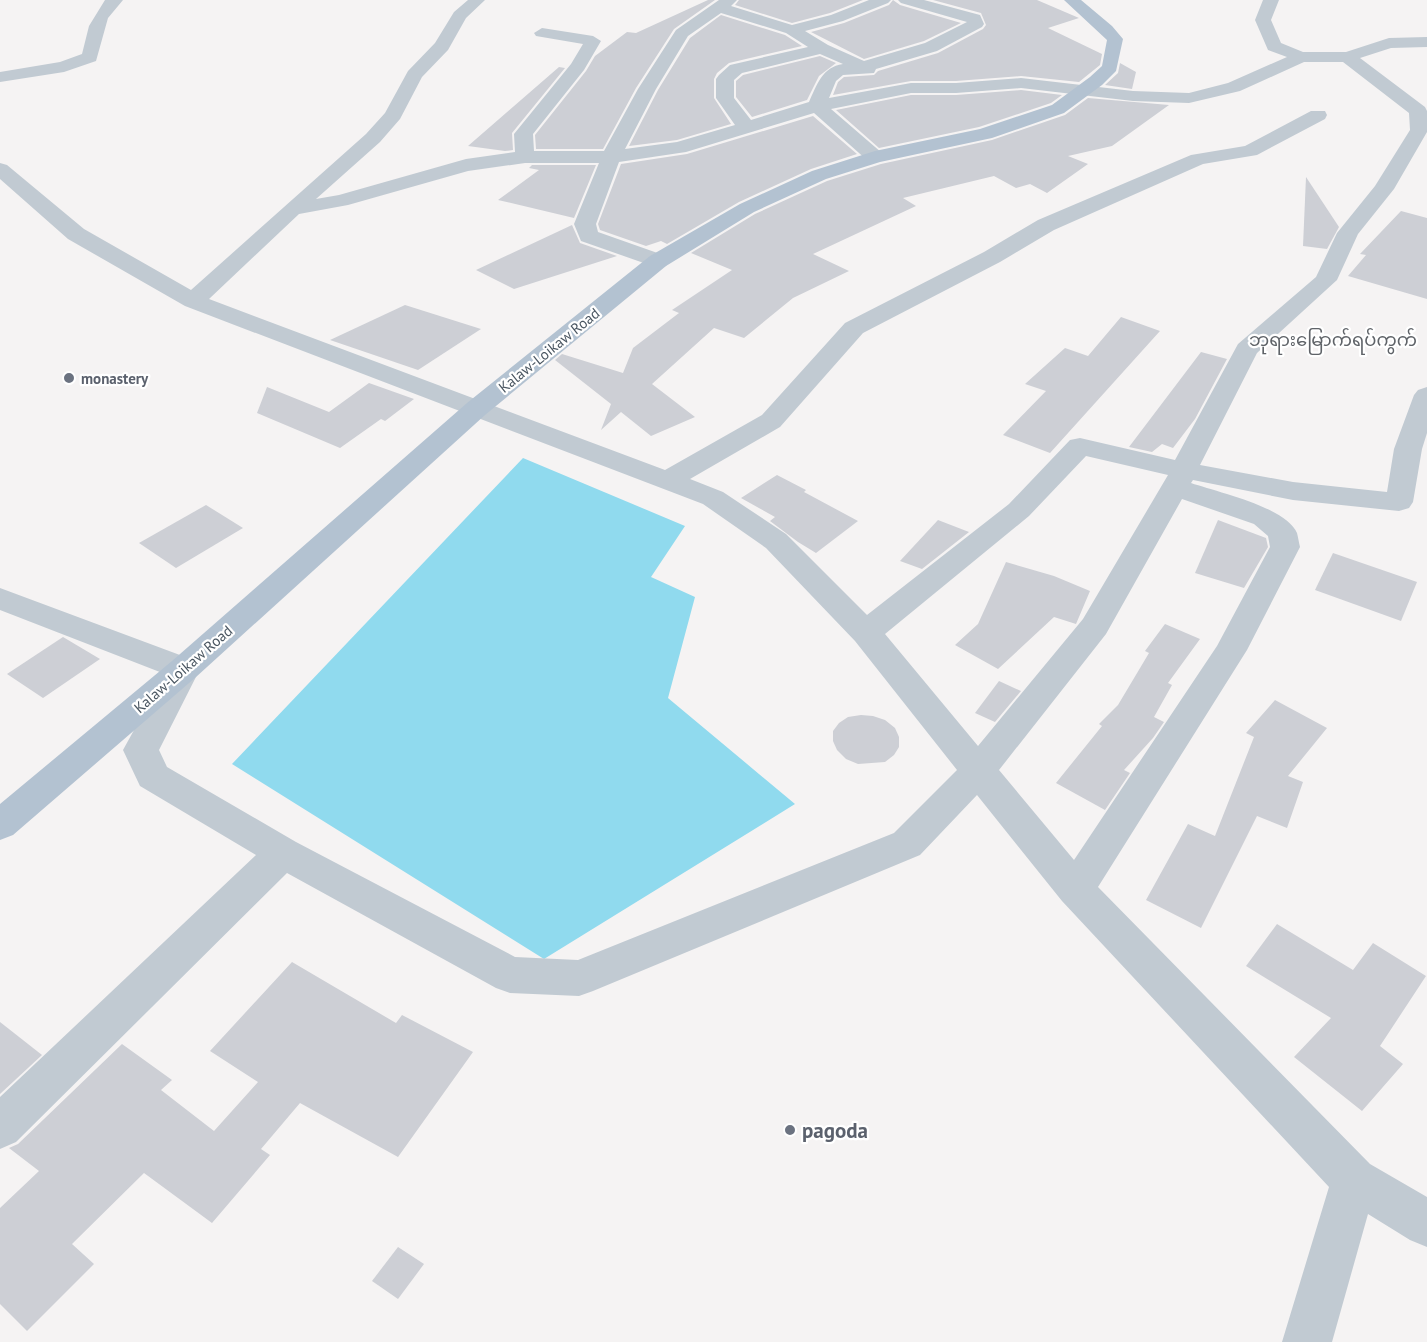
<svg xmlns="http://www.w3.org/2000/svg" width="1427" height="1342" font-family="'PT Sans','Noto Sans Myanmar',sans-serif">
<rect width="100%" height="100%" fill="#f5f3f3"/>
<path fill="#90daee" d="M 523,458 L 685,526 L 651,577 L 695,597 L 668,698 L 795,804 L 544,959 L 232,764 Z"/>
<g fill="#cdcfd5">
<path d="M 708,0 L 715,0 L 674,29 L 636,88 L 603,149 L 536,149 L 535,135 L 586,71 L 595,56 L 627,32 L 636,33 Z"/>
<path d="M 739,0 L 863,0 L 830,13 L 792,23 L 735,5 Z"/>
<path d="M 893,0 L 900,5 L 961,23 L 924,41 L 864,59 L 811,32 L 844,23 L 889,5 Z"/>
<path d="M 933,0 L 1037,0 L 1079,18 L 1048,28 L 1102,54 L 1100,65 L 1079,82 L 1021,76 L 956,81 L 911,81 L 833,95 L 838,82 L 844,77 L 874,75 L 878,71 L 938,53 L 983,29 L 986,25 L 981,13 Z"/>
<path d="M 721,15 L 785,35 L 802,46 L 729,63 L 717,73 L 714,79 L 714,98 L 731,124 L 677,140 L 629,146 L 658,90 L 690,38 Z"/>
<path d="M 820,56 L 836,63 L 819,76 L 807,100 L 752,117 L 736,97 L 736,81 L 743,75 Z"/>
<path d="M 1120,63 L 1136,72 L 1132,89 L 1105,85 L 1118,73 Z"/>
<path d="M 559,67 L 565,68 L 512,133 L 513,150 L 505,151 L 468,146 Z"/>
<path d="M 1021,90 L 1062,95 L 1051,103 L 979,127 L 879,148 L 836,110 L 911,95 L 956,95 Z"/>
<path d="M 1088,98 L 1169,105 L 1112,146 L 1068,156 L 1088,164 L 1047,193 L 1030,184 L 1016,188 L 994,176 L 903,198 L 916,206 L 813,254 L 849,271 L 793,298 L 744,338 L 714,328 L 652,384 L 695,417 L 651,436 L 621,412 L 601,430 L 611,404 L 555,360 L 562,354 L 623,373 L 633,348 L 679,313 L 672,310 L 732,270 L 691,253 L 755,214 L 827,181 L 881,164 L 992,140 L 1065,115 Z"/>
<path d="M 813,116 L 857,154 L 811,169 L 739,202 L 667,244 L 661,241 L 646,246 L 600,230 L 598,224 L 621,164 L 687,154 Z"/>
<path d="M 532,165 L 596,165 L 574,218 L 498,200 L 539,170 L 529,168 Z"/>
<path d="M 1306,177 L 1339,227 L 1327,249 L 1303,246 Z"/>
<path d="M 1401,211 L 1427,218 L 1427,299 L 1348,276 L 1366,255 L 1360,254 Z"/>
<path d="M 572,225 L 580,243 L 617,256 L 514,289 L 476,270 Z"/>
<path d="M 405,305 L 481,329 L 418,370 L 330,340 Z"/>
<path d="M 1121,317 L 1160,331 L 1050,453 L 1003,435 L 1046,391 L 1025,384 L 1065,348 L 1088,356 Z"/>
<path d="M 1201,352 L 1227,359 L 1195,419 L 1173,448 L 1162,444 L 1152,452 L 1129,447 Z"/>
<path d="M 369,383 L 414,399 L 385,421 L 381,419 L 340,448 L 257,413 L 267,387 L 329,412 Z"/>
<path d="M 777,475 L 806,490 L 804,492 L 858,521 L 816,553 L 798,542 L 770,521 L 775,517 L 741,498 Z"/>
<path d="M 206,505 L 243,528 L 176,568 L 139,543 Z"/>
<path d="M 938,520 L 969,532 L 922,569 L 900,561 Z"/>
<path d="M 1218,520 L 1266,538 L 1268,547 L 1244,588 L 1195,573 Z"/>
<path d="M 1333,553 L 1417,582 L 1401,621 L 1315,590 Z"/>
<path d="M 1006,562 L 1054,576 L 1090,591 L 1076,624 L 1054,617 L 998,669 L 955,645 L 978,624 Z"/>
<path d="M 1165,624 L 1200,639 L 1168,683 L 1172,685 L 1154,717 L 1164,722 L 1153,738 L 1124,770 L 1130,773 L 1105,810 L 1056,783 L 1102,726 L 1099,724 L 1118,705 L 1149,653 L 1145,651 Z"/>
<path d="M 63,637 L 100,659 L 43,698 L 7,674 Z"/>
<path d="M 999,681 L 1021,691 L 995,722 L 975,713 Z"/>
<path d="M 1275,700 L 1327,728 L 1288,776 L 1303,782 L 1287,828 L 1257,816 L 1201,928 L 1146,900 L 1188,824 L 1215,836 L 1254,737 L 1246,733 Z"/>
<path d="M 861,715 L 873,716 L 885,720 L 895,728 L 899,737 L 899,747 L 894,755 L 885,762 L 858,764 L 846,759 L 837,750 L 833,741 L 833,731 L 839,723 L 848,717 Z"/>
<path d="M 1277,924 L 1353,970 L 1373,943 L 1426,976 L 1380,1046 L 1403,1064 L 1362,1111 L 1294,1057 L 1331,1018 L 1246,966 Z"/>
<path d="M 292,962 L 396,1023 L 402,1015 L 473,1052 L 398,1157 L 300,1103 L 261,1149 L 270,1155 L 212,1223 L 144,1173 L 72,1244 L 94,1264 L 27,1331 L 0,1304 L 0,1208 L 39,1171 L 9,1148 L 18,1144 L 122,1044 L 172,1080 L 161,1090 L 214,1131 L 258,1082 L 210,1051 Z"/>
<path d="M 0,1022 L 42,1055 L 0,1094 Z"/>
<path d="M 398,1247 L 424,1264 L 398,1299 L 372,1281 Z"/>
</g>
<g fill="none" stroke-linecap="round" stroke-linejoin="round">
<g fill="#c1cad2" fill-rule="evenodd">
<path d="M 105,0 L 123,0 L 108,18 L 96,61 L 64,72 L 0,82 L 0,72 L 60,62 L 82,54 L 89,26 Z"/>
<path d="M 468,0 L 485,0 L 466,18 L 448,50 L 422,77 L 400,119 L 380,142 L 316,199 L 339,195 L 466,159 L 515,152 L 514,134 L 571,64 L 583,44 L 536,36 L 534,33 L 542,28 L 593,36 L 601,41 L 584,70 L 533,134 L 534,151 L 604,151 L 638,89 L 676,30 L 719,0 L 737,0 L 731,6 L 792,25 L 831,15 L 869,0 L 891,0 L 888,3 L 843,21 L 805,31 L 828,45 L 864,61 L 925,43 L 967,22 L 901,3 L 898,0 L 924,0 L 980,15 L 984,24 L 982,27 L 937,51 L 876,69 L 874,73 L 843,75 L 836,81 L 829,98 L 911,83 L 956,83 L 1021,78 L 1133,91 L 1189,93 L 1228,83 L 1287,57 L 1268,50 L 1255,20 L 1263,0 L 1279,0 L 1271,20 L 1281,43 L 1303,52 L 1346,52 L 1389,38 L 1427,37 L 1427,47 L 1391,48 L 1360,58 L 1425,107 L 1427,111 L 1427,132 L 1394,189 L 1358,234 L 1337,280 L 1257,353 L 1200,465 L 1293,482 L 1387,492 L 1394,449 L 1414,395 L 1418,390 L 1427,387 L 1427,433 L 1422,449 L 1413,502 L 1409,508 L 1399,511 L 1293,500 L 1193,480 L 1191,483 C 1217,492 1286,507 1297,533 C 1298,537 1299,543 1300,547 L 1247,650 L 1098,887 L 1370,1164 L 1427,1197 L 1427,1247 L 1410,1240 L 1368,1214 L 1332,1342 L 1282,1342 L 1329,1187 L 1062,901 L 977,795 L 920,855 L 593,991 L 579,996 L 510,993 L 496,988 L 287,873 L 16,1142 L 0,1149 L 0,1097 L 256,855 L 140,786 L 123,750 L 165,674 L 0,610 L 0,588 L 196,661 L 200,669 L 159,750 L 167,767 L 296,842 L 515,957 L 578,960 L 894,833 L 957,770 L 855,641 L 766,548 L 703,504 L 185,306 L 68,239 L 0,179 L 0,163 L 7,165 L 84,229 L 191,290 L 366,134 L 385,113 L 408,71 L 435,43 L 454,12 ZM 721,13 L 786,33 L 808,47 L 730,65 L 719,75 L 716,79 L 716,98 L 735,125 L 677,142 L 625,149 L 656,89 L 688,36 ZM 820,54 L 843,64 C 822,67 817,85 809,102 L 751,120 L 734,98 L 734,80 L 742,73 ZM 1304,62 L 1343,62 L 1409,113 L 1410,130 L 1375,186 L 1337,233 L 1316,277 L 1238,344 L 1175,460 L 1080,438 L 1070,440 L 1009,504 L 867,615 L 786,534 L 723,492 L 690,479 L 780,427 L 863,333 L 1000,262 L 1054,230 L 1203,164 L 1257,155 L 1325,119 L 1327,115 L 1325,111 L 1311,111 L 1245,146 L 1191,155 L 1038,220 L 984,252 L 845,323 L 762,415 L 665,470 L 209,299 L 299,214 L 348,205 L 468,171 L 525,163 L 599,163 L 574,224 L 581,241 L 658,268 L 666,266 L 669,261 L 666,256 L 598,232 L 596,224 L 619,162 L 686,152 L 814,113 L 868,161 L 882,161 L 885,157 L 882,153 L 831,109 L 911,93 L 956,93 L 1021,88 L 1133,101 L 1189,103 L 1240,91 ZM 1086,456 L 1168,475 L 1083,619 L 978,746 L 885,634 L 1029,516 ZM 1182,499 L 1254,524 L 1268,536 L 1270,547 L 1217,646 L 1074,860 L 999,770 L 1106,634 Z"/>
</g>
<path fill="#b3c2d1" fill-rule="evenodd" d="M 1064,0 L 1081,0 L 1112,26 L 1123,39 L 1116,71 L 1102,85 L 1064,113 L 992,138 L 880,162 L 826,179 L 754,212 L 666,266 L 485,415 L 196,677 L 13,835 L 0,840 L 0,804 L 172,661 L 467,403 L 650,256 L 740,204 L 812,171 L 875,151 L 980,129 L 1052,105 L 1090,77 L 1102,66 L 1107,40 Z"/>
</g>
<g fill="#6b7280" stroke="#fff" stroke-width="2">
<circle cx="69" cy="378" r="6"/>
<circle cx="790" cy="1130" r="6"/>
</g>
<g text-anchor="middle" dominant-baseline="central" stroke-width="4.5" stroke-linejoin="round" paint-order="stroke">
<g font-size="15" fill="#4a5661" stroke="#fff">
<text transform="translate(549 350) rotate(-39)">Kalaw-Loikaw Road</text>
<text transform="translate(183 669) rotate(-41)">Kalaw-Loikaw Road</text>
</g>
<g font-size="15" font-weight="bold" fill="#5b616d" stroke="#fff" text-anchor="start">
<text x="81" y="378">monastery</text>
</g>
<g font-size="18" fill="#5f6368" stroke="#fff">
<text x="1333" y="339">ဘုရားမြောက်ရပ်ကွက်</text>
</g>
<g font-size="21" font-weight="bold" fill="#5b616d" stroke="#fff" text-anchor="start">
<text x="802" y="1130">pagoda</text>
</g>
</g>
</svg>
